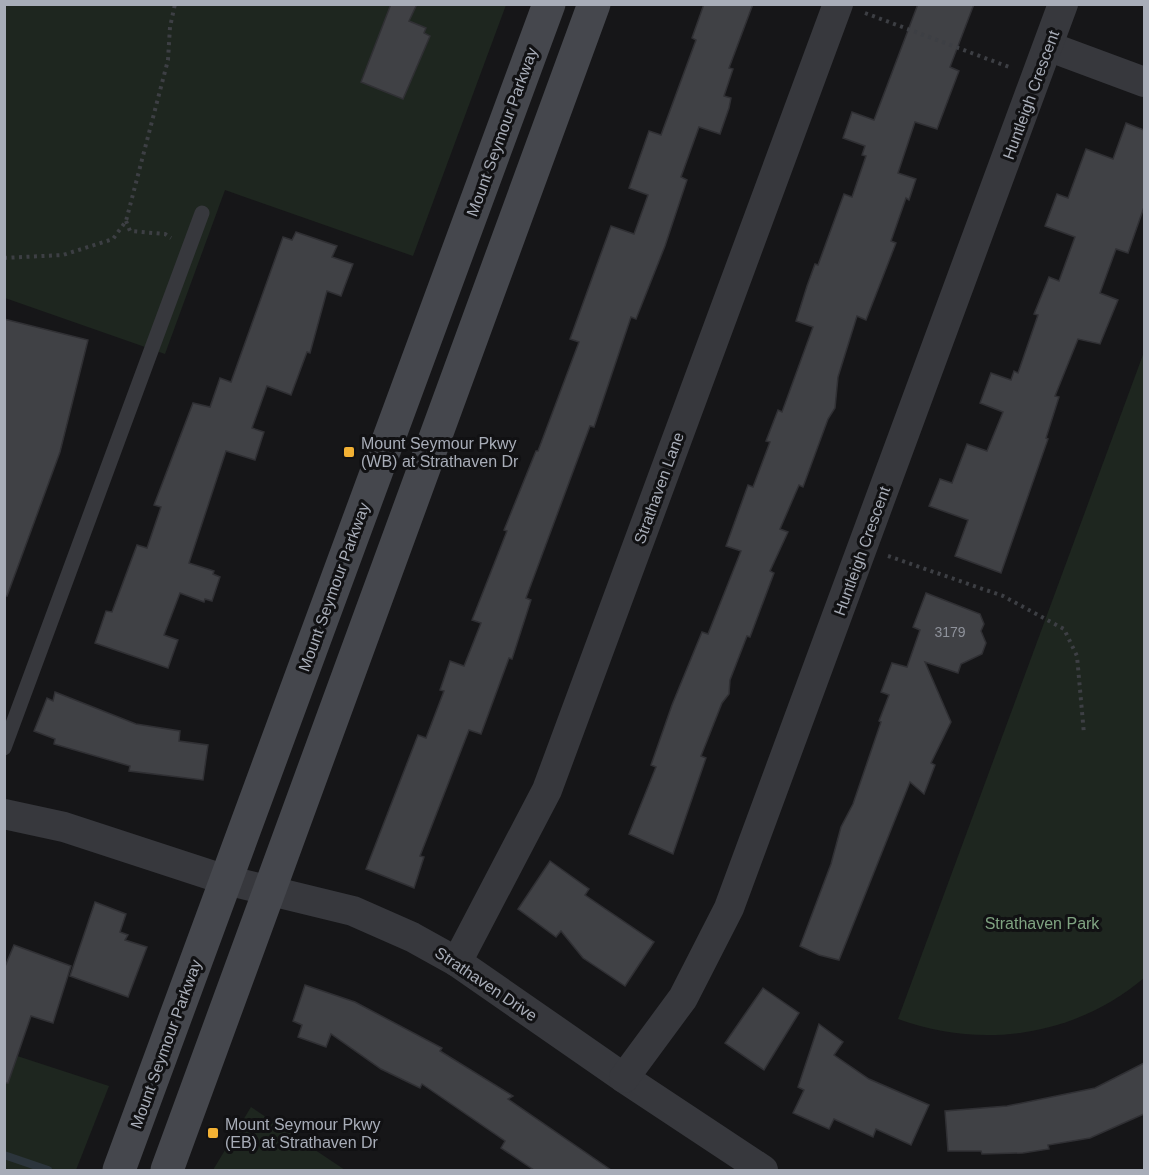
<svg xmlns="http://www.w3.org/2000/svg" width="1149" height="1175" font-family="Arial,sans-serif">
<rect width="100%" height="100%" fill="#161618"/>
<g fill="#1e261f">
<path d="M 4,5 L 506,5 L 413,256 L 225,190 L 165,354 L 5,298 Z"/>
<path d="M 1144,352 L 1144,978 C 1075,1036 983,1050 898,1019 Z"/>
<path d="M 5,1052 L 109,1086 L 76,1170 L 5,1170 Z"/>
<path d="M 251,1107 L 345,1170 L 213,1170 Z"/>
</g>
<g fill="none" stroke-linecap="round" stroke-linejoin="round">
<path stroke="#2c353c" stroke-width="8" d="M 4,1155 L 48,1170"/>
</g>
<g fill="#404145" stroke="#303034" stroke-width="1.5">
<path d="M 391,4 L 417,4 L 409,21 L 426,28 L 424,33 L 430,36 L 403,99 L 361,82 Z"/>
<path d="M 704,4 L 753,4 L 729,68 L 733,69 L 724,96 L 731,98 L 729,108 L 720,134 L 699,127 L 681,177 L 687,180 L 665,246 L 636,319 L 631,317 L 594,427 L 590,426 L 526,598 L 531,600 L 512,659 L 509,658 L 481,734 L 469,730 L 420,856 L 424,857 L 414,888 L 366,869 L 418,735 L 426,738 L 444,691 L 440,690 L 450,661 L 464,666 L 481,623 L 472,620 L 507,531 L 504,530 L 536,451 L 538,451 L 579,342 L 570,339 L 611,226 L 634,234 L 648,195 L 629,188 L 649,131 L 661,135 L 696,40 L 692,38 Z"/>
<path d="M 918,4 L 974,4 L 950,67 L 959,71 L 937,129 L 915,122 L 898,173 L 916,179 L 909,200 L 906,198 L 891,241 L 896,243 L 866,320 L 857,316 L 838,377 L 835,408 L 828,419 L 803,487 L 799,485 L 780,529 L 788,532 L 770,571 L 774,573 L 750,637 L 747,636 L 730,680 L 729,694 L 722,703 L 701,756 L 706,758 L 673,854 L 629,834 L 656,767 L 651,765 L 672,705 L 702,632 L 708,634 L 741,551 L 726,546 L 748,485 L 753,487 L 770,442 L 766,441 L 778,410 L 782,412 L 813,327 L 796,321 L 807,286 L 815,264 L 818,265 L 844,194 L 852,197 L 866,156 L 862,155 L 865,146 L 843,138 L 852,112 L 874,120 Z"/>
<path d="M 1126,123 L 1144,130 L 1144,207 L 1128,253 L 1116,249 L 1100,293 L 1118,300 L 1100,344 L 1078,339 L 1055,396 L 1059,397 L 1046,438 L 1048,439 L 1001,573 L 955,556 L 968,520 L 929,506 L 940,479 L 952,483 L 967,444 L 987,451 L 1003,412 L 980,403 L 991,373 L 1011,380 L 1014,371 L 1018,373 L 1038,315 L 1034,314 L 1049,277 L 1059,281 L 1075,237 L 1045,226 L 1057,194 L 1068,198 L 1086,149 L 1113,159 Z"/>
<path d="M 296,232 L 337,246 L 332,257 L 353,264 L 341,296 L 327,291 L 310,353 L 307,352 L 291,395 L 267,386 L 252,428 L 264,432 L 255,460 L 226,451 L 189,563 L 214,571 L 213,574 L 220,577 L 212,601 L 205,599 L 204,602 L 180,593 L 164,635 L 178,640 L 168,668 L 95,643 L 106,611 L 112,612 L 137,545 L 147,548 L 161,507 L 154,505 L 193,403 L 210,407 L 220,378 L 231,382 L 283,237 L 292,240 Z"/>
<path d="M 4,319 L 88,340 L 60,452 L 7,596 L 4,595 Z"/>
<path d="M 926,593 L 980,614 L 984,624 L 981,631 L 986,643 L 982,654 L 961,664 L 958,673 L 925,662 L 951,722 L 931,763 L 935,765 L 924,794 L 910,782 L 839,960 L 819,955 L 800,946 L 831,864 L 841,827 L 853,804 L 881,722 L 879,721 L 889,695 L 881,692 L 892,663 L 907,667 L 920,630 L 913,627 Z"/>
<path d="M 55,692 L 136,724 L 180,731 L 179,741 L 208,745 L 203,780 L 129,771 L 130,766 L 54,744 L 55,739 L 34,731 L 47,698 L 53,701 Z"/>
<path d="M 550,861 L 589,889 L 585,895 L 654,942 L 625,986 L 583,958 L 561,931 L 556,937 L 518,909 Z"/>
<path d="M 95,902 L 126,914 L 120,932 L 128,935 L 125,940 L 147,947 L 128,997 L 70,976 Z"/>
<path d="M 14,945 L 71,966 L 53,1023 L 31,1016 L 8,1083 L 4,1083 L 4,969 Z"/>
<path d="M 305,985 L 355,1002 L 442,1048 L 440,1051 L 513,1096 L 508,1099 L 611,1170 L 534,1170 L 501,1148 L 505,1141 L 422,1084 L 420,1088 L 381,1069 L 331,1034 L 326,1047 L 298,1037 L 302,1025 L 293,1021 Z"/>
<path d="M 763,988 L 799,1013 L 764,1070 L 725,1043 Z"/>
<path d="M 819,1024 L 843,1042 L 834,1055 L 869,1079 L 929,1105 L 911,1145 L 876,1129 L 873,1137 L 834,1119 L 829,1129 L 793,1113 L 804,1090 L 798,1087 Z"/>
<path d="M 1144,1063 L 1144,1114 L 1090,1138 L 1048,1145 L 1049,1149 L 1023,1153 L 982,1154 L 981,1151 L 948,1151 L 945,1111 L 1007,1106 L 1095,1088 Z"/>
</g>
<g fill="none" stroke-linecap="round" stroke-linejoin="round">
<g stroke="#3d3f44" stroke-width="4" stroke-dasharray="3 4.5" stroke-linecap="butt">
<path d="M 865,13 L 1009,67"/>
<path d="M 126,221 L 130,231 L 165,234 L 171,238"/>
<path d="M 4,258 L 63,255 L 113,239 L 126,221 L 168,60 L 170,27 L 175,4"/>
<path d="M 888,556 L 1003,596 L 1064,629 L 1077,656 L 1084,734"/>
</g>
<path stroke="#37383d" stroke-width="15" d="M 4,748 L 202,213"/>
<g stroke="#37383d" stroke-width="30">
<path d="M 1050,47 L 1144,82"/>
<path d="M 4,814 L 64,827 L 226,880 L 353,911 L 412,937 L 457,962 L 624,1078 L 763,1170"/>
<path d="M 457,962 L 547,790 L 838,4"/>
<path d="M 624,1078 L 683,998 L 729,908 L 1063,4"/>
</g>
<g stroke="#45474d" stroke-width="33">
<path d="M 119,1170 L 549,4"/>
<path d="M 167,1170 L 594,4"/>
</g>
</g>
<g fill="#f2b134" stroke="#111113" stroke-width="2">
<rect x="343" y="446" width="12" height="12" rx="3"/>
<rect x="207" y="1127" width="12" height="12" rx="3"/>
</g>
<g text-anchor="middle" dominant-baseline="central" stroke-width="6" stroke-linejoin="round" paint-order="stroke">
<g font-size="14" fill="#8e929b">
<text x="950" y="632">3179</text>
</g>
<g font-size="16" fill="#a8adb8" stroke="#111113">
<text transform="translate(1031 95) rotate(-70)">Huntleigh Crescent</text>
<text transform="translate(502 132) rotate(-70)">Mount Seymour Parkway</text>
<text transform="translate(659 488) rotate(-70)">Strathaven Lane</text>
<text transform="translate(862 551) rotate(-70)">Huntleigh Crescent</text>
<text transform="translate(334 587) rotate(-70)">Mount Seymour Parkway</text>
<text transform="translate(486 984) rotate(34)">Strathaven Drive</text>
<text transform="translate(166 1044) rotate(-70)">Mount Seymour Parkway</text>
</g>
<g font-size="16" fill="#a8adb8" stroke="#111113" text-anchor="start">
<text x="361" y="443">Mount Seymour Pkwy<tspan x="361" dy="18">(WB) at Strathaven Dr</tspan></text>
<text x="225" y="1124">Mount Seymour Pkwy<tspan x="225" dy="18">(EB) at Strathaven Dr</tspan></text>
</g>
<g font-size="16" fill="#7fa381" stroke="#111113">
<text x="1042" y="923">Strathaven Park</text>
</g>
</g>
<rect width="1149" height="1175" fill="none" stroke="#a8adb8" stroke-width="12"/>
</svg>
